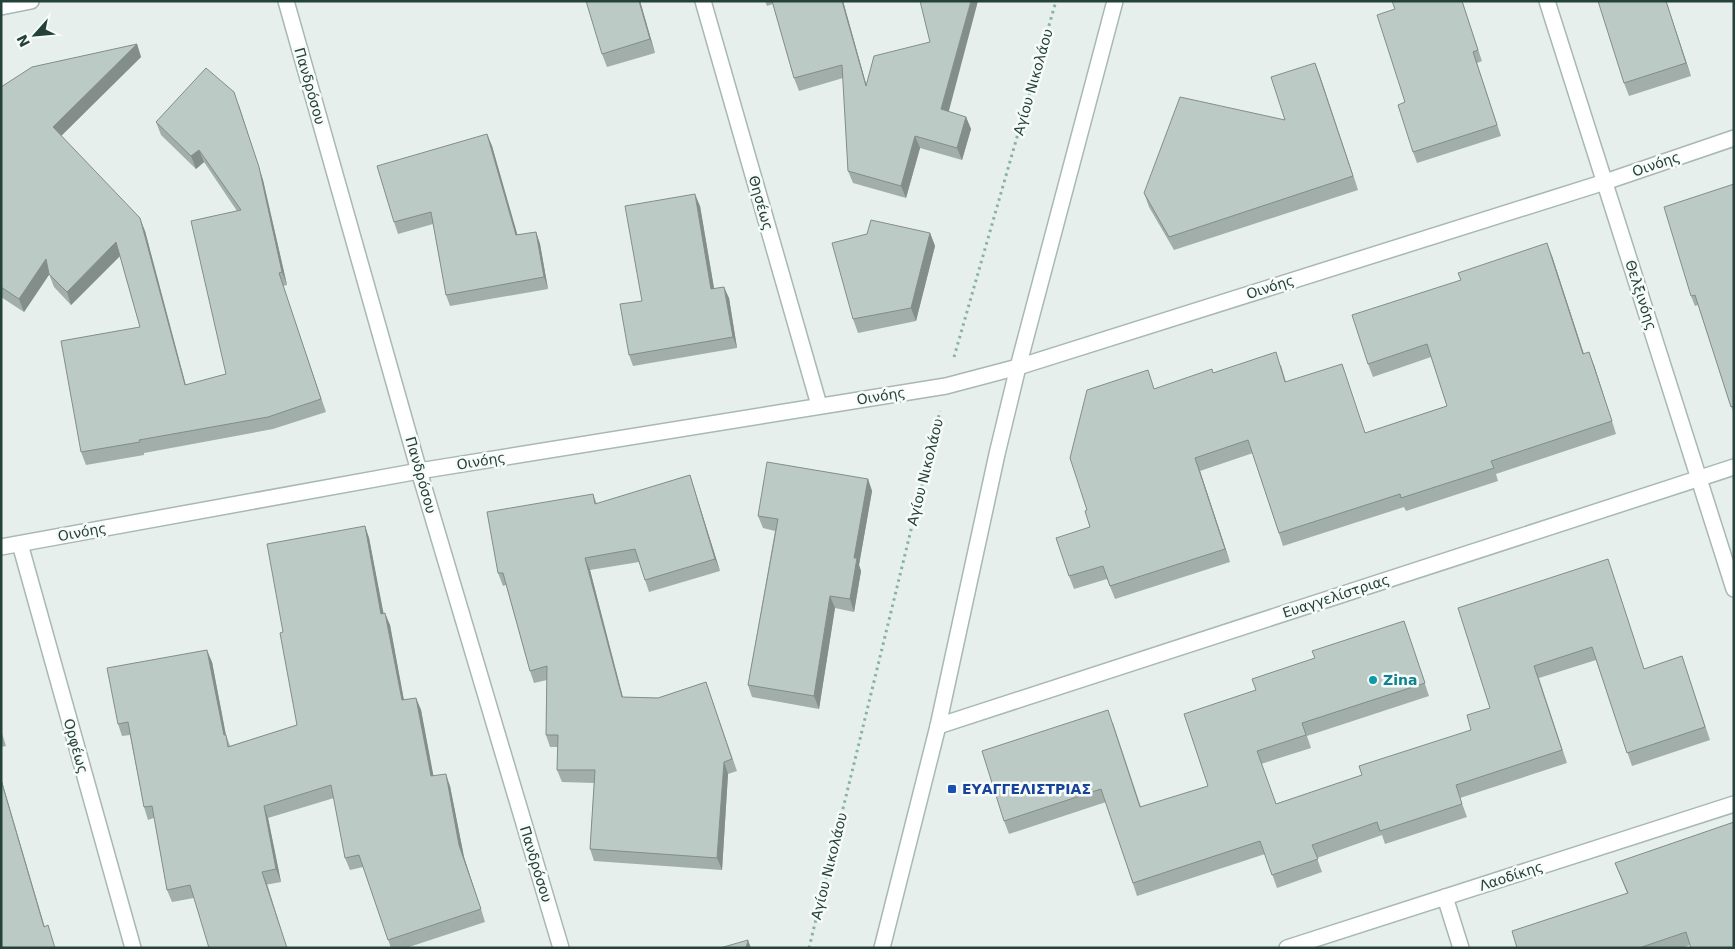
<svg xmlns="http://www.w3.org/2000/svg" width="1735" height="949" font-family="'DejaVu Sans',sans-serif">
<rect width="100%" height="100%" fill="#e6efeb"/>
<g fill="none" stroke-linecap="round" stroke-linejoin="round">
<defs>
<g id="minor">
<path d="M 286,1 L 419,471 L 561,948"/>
<path d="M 703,1 L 819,405"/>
<path d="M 1547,1 L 1734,589"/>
<path d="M 1,7 L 31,1"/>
<path d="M 20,544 L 133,948"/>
<path d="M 1,547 L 419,471 L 946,386 L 1018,367 L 1605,182 L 1734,138"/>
<path d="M 938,726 L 1734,467"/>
<path d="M 1445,897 L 1461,948"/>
<path d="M 1287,948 L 1734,804"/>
</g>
<path id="tertiary" d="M 882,948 L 938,726 L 997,454 L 1018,367 L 1115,1"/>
</defs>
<use href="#minor" stroke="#a8b8b2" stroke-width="18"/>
<use href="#tertiary" stroke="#a8b8b2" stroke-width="18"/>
<g stroke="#86b3a5" stroke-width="3" stroke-dasharray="2.5 4" stroke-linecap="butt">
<path d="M 954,357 L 1056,1"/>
<path d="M 809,948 L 940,411"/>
</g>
<use href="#minor" stroke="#fff" stroke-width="15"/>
<use href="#tertiary" stroke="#fff" stroke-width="15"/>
</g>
<g fill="#a1aea9">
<path d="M 640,1 L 655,53 L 607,67 L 602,54 Z"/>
<path d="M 765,1 L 843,1 L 866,84 L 948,112 L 966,117 L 971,129 L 962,160 L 920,148 L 906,198 L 853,183 L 848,171 L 843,78 L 799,91 L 794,78 L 773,4 L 767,6 Z"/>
<path d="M 1462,1 L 1482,61 L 1477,63 L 1501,136 L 1417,163 L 1413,152 L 1405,102 Z"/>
<path d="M 1666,1 L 1691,76 L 1629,96 L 1624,83 Z"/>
<path d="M 137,44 L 141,57 L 61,136 L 145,231 L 186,385 L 226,374 L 237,211 L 204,162 L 196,169 L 161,135 L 156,122 L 239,105 L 263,180 L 287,285 L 283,286 L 326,412 L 273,429 L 144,453 L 144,455 L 86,465 L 81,452 L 140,327 L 120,256 L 71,305 L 54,287 L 49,274 L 24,312 L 1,297 L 1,87 Z"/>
<path d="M 1315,63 L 1358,190 L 1174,250 L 1149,207 L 1144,193 L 1285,120 Z"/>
<path d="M 487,134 L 492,146 L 517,235 L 536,232 L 540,244 L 548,289 L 450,306 L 446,295 L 433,224 L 398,234 L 394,222 Z"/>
<path d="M 1734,184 L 1734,414 L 1698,305 L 1695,306 L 1691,296 Z"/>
<path d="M 700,206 L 714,288 L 729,298 L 737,348 L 633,366 L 629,355 Z"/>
<path d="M 930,233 L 935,246 L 916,321 L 858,333 L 853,319 Z"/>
<path d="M 1552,256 L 1584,354 L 1594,365 L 1616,434 L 1496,474 L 1498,481 L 1406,511 L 1404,507 L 1283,546 L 1253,453 L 1200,471 L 1230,562 L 1115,599 L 1107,579 L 1074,589 L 1069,576 L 1090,527 L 1087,510 L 1154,389 L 1213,373 L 1281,365 L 1286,382 L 1365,433 L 1447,406 L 1431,357 L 1373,377 L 1368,364 Z"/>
<path d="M 690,475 L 720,571 L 649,592 L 639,562 L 590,570 L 623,697 L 658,698 L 706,682 L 737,771 L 728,774 L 722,870 L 594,861 L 590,849 L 594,783 L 562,782 L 557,770 L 558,747 L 550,747 L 546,735 L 547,680 L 534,683 L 530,671 L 506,585 L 503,586 L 498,573 L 593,494 L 597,504 Z"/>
<path d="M 868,479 L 872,491 L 859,565 L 861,571 L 854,612 L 835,608 L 819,709 L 752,697 L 748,685 L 775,531 L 763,528 L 758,516 Z"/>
<path d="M 365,526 L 369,538 L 383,613 L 390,625 L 404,700 L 416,698 L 421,710 L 433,776 L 450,786 L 464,857 L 485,922 L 406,948 L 391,948 L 363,867 L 350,870 L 345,858 L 334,798 L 268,818 L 281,882 L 172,902 L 167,890 L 154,818 L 148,820 L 144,807 L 130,735 L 122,736 L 118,724 L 212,662 L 226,735 L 230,746 L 297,725 L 283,632 Z"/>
<path d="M 1608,559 L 1644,669 L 1682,656 L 1710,740 L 1632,766 L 1596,660 L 1539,678 L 1567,763 L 1460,798 L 1467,817 L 1385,844 L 1382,835 L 1317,858 L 1322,872 L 1277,888 L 1265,854 L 1137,896 L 1106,802 L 1009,834 L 1004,821 L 1113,723 L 1141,807 L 1208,786 L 1256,690 L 1315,658 L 1404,621 L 1429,696 L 1307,736 L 1311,748 L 1261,764 L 1276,804 L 1362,775 L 1471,730 L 1490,708 Z"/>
<path d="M 1,730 L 6,746 L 1,747 Z"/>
<path d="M 1734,822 L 1690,945 L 1682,948 L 1517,948 L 1627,893 L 1615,863 Z"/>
</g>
<g fill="#838d89">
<path d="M 639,1 L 640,1 L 655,53 L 650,39 Z"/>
<path d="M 842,1 L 843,1 L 870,98 L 866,86 Z"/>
<path d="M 971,1 L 978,1 L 946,122 L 941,109 Z"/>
<path d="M 1666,1 L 1691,76 L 1686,63 Z"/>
<path d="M 137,44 L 141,57 L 57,140 L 53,127 Z"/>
<path d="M 1315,63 L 1320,76 L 1358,190 L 1353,176 Z"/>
<path d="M 234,92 L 263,180 L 287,285 L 282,272 Z"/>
<path d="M 966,117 L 971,129 L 962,160 L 957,148 Z"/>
<path d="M 487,134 L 492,146 L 521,247 L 516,235 Z"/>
<path d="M 915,136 L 920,148 L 906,198 L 901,186 Z"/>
<path d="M 199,150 L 204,162 L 196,169 L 191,156 Z"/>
<path d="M 695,194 L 700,206 L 716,300 L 711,289 Z"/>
<path d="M 140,218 L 145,231 L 189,398 L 185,385 Z"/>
<path d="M 536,232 L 540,244 L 548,289 L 544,277 Z"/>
<path d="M 930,233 L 935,246 L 916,321 L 911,308 Z"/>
<path d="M 116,242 L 121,255 L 71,305 L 67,292 Z"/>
<path d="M 1547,243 L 1552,256 L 1588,367 L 1583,354 Z"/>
<path d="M 46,259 L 51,272 L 24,312 L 19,299 Z"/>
<path d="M 724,287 L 729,298 L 737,348 L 733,337 Z"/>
<path d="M 1589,352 L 1594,365 L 1616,434 L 1612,421 Z"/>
<path d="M 1195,458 L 1200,471 L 1230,562 L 1225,549 Z"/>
<path d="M 690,475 L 694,488 L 720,571 L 715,559 Z"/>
<path d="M 868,479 L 872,491 L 859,565 L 861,571 L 854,612 L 850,599 L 854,558 Z"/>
<path d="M 365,526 L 369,538 L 386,626 L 381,614 Z"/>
<path d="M 585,558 L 590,570 L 626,710 L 622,697 Z"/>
<path d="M 830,596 L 835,608 L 819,709 L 814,696 Z"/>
<path d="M 385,613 L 390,625 L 406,712 L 402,700 Z"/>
<path d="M 207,650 L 212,662 L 228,747 L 224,735 Z"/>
<path d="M 416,698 L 421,710 L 436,789 L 431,776 Z"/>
<path d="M 724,762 L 728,774 L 722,870 L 717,858 Z"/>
<path d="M 446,774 L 450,786 L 464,857 L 485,922 L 459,845 Z"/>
<path d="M 1,778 L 48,938 L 44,927 L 1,780 Z"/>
<path d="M 264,806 L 268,818 L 281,882 L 276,869 Z"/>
<path d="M 262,872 L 267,884 L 287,948 Z"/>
<path d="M 748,940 L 751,948 L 746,948 Z"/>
</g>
<g fill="#bbcac4" stroke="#838d89">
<path d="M 586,1 L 639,1 L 650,39 L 602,54 Z"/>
<path d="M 772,1 L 842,1 L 866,86 L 874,56 L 930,42 L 920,1 L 971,1 L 941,109 L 966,117 L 957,148 L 915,136 L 901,186 L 848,171 L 842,65 L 794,78 Z"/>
<path d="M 1392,1 L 1462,1 L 1478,50 L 1473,52 L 1497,125 L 1413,152 L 1398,105 L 1405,102 L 1377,15 L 1395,9 Z"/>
<path d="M 1598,1 L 1666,1 L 1686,63 L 1624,83 Z"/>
<path d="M 137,44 L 53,127 L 140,218 L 185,385 L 226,374 L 191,221 L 241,210 L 199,150 L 191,156 L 156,122 L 206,68 L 234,92 L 259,167 L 282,272 L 279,273 L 321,399 L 268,417 L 139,440 L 140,442 L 81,452 L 61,341 L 140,327 L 116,242 L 67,292 L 49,274 L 46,259 L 19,299 L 1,287 L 1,87 L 32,67 Z"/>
<path d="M 1315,63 L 1353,176 L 1169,237 L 1144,193 L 1180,97 L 1285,120 L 1271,77 Z"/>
<path d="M 487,134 L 516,235 L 536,232 L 544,277 L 446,295 L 431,212 L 394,222 L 377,166 Z"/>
<path d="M 1734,184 L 1734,406 L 1731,407 L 1695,295 L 1691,296 L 1664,207 Z"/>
<path d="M 695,194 L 711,289 L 724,287 L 733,337 L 629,355 L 620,304 L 642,301 L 625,206 Z"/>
<path d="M 871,220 L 930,233 L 911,308 L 853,319 L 832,243 L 867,234 Z"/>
<path d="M 1547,243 L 1583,354 L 1589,352 L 1612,421 L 1491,461 L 1494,468 L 1401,498 L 1400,494 L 1279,533 L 1248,440 L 1195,458 L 1225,549 L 1110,586 L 1103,566 L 1069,576 L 1056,538 L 1090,527 L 1085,511 L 1087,510 L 1070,458 L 1087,390 L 1148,370 L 1154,389 L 1212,369 L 1213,373 L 1276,352 L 1285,382 L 1342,364 L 1365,433 L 1447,406 L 1427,344 L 1368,364 L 1352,315 L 1461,280 L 1458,273 Z"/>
<path d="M 767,462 L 868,479 L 854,558 L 857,558 L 850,599 L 830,596 L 814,696 L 748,685 L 778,519 L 758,516 Z"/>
<path d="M 690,475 L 715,559 L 645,580 L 635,549 L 585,558 L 622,697 L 658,698 L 706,682 L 732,759 L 724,762 L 717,858 L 590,849 L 595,770 L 557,770 L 558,735 L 546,735 L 547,666 L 530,671 L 503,573 L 498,573 L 487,512 L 593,494 L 595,504 Z"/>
<path d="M 365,526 L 381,614 L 385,613 L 402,700 L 416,698 L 431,776 L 446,774 L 459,845 L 481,909 L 388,940 L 359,855 L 345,858 L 331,785 L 264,806 L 276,869 L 262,872 L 287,948 L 209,948 L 190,885 L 167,890 L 152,806 L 144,807 L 128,722 L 118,724 L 107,668 L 207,650 L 224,735 L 226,735 L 228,747 L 297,725 L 280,633 L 283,632 L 267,544 Z"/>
<path d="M 1608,559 L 1644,669 L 1682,656 L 1705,727 L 1627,753 L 1592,647 L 1534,666 L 1562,750 L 1456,785 L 1462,804 L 1380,831 L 1377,822 L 1312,845 L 1318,859 L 1272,875 L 1260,841 L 1133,883 L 1101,789 L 1004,821 L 982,751 L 1108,710 L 1140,807 L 1208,786 L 1184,714 L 1256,690 L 1252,679 L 1315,658 L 1312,651 L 1404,621 L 1425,683 L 1302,723 L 1306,735 L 1257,751 L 1276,804 L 1362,775 L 1359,766 L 1471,730 L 1467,715 L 1490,708 L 1458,608 Z"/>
<path d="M 1,780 L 44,927 L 48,925 L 55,948 L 1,948 Z"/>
<path d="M 1734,822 L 1734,948 L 1691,948 L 1686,932 L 1639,948 L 1517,948 L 1512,931 L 1628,893 L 1615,863 Z"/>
<path d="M 748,940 L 746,948 L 720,948 Z"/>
</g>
<circle fill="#0f9aa8" stroke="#f7fbf9" stroke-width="2" cx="1373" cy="680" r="5"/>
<rect fill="#1a4fb4" stroke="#f7fbf9" stroke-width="2" x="947" y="784" width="10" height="10" rx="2.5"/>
<g text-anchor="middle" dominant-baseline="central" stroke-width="5" stroke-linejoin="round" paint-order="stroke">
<g font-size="14" fill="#24423a" stroke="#f7fbf9">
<text transform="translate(1033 82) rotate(-74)">Αγίου Νικολάου</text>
<text transform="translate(310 86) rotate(74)">Πανδρόσου</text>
<text transform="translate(1656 164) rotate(-19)">Οινόης</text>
<text transform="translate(761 203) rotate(74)">Θησέως</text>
<text transform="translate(1270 287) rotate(-18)">Οινόης</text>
<text transform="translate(1641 295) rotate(72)">Θελξινόης</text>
<text transform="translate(881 396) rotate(-9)">Οινόης</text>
<text transform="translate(481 461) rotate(-9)">Οινόης</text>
<text transform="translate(925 472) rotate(-76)">Αγίου Νικολάου</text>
<text transform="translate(421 475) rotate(74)">Πανδρόσου</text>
<text transform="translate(82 532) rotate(-10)">Οινόης</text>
<text transform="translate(1336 596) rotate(-18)">Ευαγγελίστριας</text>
<text transform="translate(76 746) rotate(74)">Ορφέως</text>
<text transform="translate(536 864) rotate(73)">Πανδρόσου</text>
<text transform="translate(829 866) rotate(-76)">Αγίου Νικολάου</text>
<text transform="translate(1511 876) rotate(-18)">Λαοδίκης</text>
</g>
<g font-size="14" font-weight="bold" fill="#0d838f" stroke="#f7fbf9" text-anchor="start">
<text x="1383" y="680">Zina</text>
</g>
<g font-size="14" font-weight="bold" fill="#164399" stroke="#f7fbf9" text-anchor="start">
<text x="962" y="789">ΕΥΑΓΓΕΛΙΣΤΡΙΑΣ</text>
</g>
</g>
<rect width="1735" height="949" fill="none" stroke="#24423a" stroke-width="5"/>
<g transform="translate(35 35) rotate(243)" stroke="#f7fbf9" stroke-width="4" paint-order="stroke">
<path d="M0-4L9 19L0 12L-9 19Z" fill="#24423a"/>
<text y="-8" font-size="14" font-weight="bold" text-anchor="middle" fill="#24423a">N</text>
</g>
</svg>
